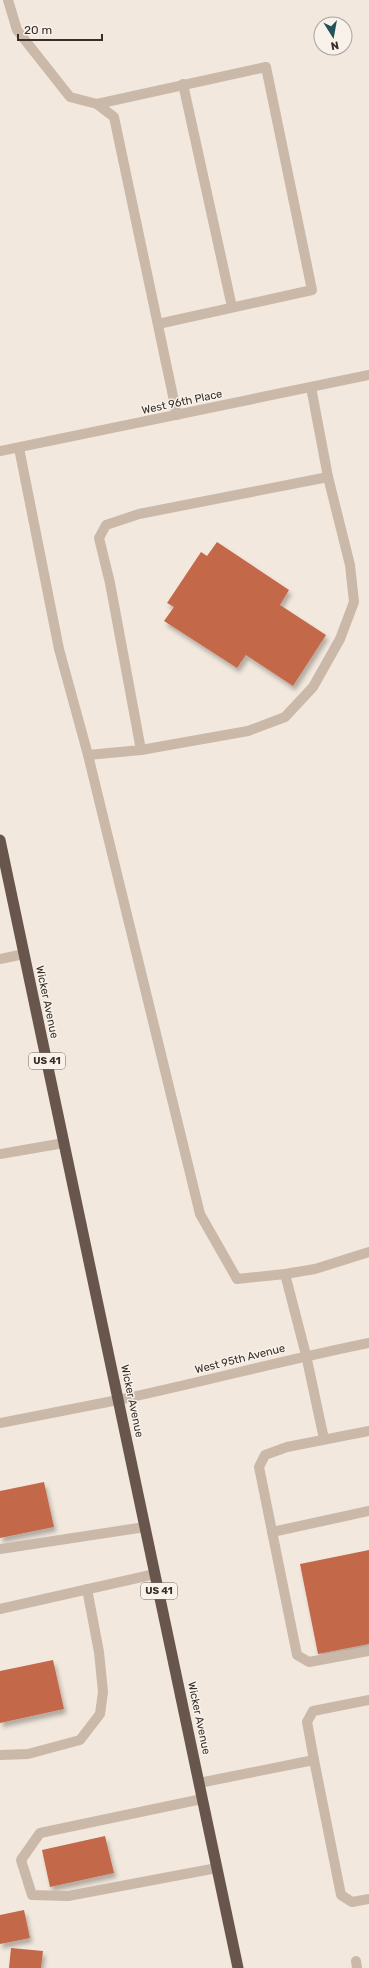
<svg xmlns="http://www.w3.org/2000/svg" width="369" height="1968" font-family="Rubik,sans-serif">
<defs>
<filter id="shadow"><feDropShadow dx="2.5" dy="4.5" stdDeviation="2" flood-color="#0004"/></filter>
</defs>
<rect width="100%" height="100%" fill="#f2e8dd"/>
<g fill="#c3694a" filter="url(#shadow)">
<path d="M 217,542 L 289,590 L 280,605 L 326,635 L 293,686 L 246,655 L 237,668 L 164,621 L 174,607 L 167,603 L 201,552 L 207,556 Z"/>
<path d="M 44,1482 L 54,1527 L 0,1538 L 0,1491 Z"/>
<path d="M 369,1550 L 369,1644 L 318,1654 L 300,1564 Z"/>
<path d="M 53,1660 L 64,1709 L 0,1723 L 0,1671 Z"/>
<path d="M 105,1836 L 114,1873 L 50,1887 L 42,1850 Z"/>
<path d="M 24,1910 L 30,1938 L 0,1944 L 0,1915 Z"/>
<path d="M 11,1948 L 43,1951 L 41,1968 L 9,1968 Z"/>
</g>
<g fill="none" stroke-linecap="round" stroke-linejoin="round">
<g stroke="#cab8a9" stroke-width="10">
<path d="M 8,0 L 17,30 L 70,97 L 97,104 L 114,117 L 177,415"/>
<path d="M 183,84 L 232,307"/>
<path d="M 97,104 L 266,67 L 312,290 L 158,324"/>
<path d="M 19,448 L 59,649 L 88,755 L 141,750 L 110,583 L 99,538 L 106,525 L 139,514 L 328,477 L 311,387"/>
<path d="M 141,750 L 248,731 L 285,717 L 313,687 L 340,639 L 354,602 L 350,565 L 328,477"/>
<path d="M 88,755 L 200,1214 L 237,1279 L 285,1274 L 315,1269 L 369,1252"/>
<path d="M 0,959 L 24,954"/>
<path d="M 0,1154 L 64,1143"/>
<path d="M 285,1274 L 306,1355 L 324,1439"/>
<path d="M 0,1423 L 118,1400"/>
<path d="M 369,1431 L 287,1447 L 265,1455 L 259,1467 L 297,1655 L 309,1662 L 369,1651"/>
<path d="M 272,1532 L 369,1511"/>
<path d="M 0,1549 L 145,1527"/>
<path d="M 0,1609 L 155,1574"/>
<path d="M 0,1755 L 28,1754 L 80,1740 L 100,1714 L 103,1692 L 99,1652 L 87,1589"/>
<path d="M 314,1760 L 341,1895 L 352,1902 L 369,1899"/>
<path d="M 199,1783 L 314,1760 L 307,1722 L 313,1711 L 369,1700"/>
<path d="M 202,1799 L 40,1833 L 21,1860 L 32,1895 L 68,1896 L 217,1868"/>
<path d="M 356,1961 L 357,1968"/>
</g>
<g stroke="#cab8a9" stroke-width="10">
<path d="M 0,451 L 369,375"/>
<path d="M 118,1400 C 202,1382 285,1360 369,1343"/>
</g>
<path stroke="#68564d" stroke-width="11" d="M 0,840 L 238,1968"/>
</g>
<g text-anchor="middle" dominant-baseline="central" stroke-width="3" stroke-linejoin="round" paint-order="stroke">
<g fill="#f9f2ea" stroke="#716963" stroke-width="1">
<rect x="29" y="1053" width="36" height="16" rx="3"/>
<rect x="141" y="1583" width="36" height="16" rx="3"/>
</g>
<g font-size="10" font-weight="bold" fill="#372e29">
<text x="47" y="1061">US 41</text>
<text x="159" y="1591">US 41</text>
</g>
<g font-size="11" fill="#372e29" stroke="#f9f2ea">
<text transform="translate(182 402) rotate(-12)">West 96th Place</text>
<text transform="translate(47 1002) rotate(78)">Wicker Avenue</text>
<text transform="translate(240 1359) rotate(-14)">West 95th Avenue</text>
<text transform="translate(132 1401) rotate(78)">Wicker Avenue</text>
<text transform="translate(199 1718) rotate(78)">Wicker Avenue</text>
</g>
</g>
<g transform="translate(333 36) rotate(169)"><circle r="19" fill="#f9f2ea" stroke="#aba49d"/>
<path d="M0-3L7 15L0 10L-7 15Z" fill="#1f5358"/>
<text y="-6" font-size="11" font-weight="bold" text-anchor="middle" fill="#372e29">N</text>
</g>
<path d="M18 34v6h84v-6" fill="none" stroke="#372e29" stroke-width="2"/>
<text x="24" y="34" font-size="12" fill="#372e29" stroke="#f9f2ea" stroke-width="3" paint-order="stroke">20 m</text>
</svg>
